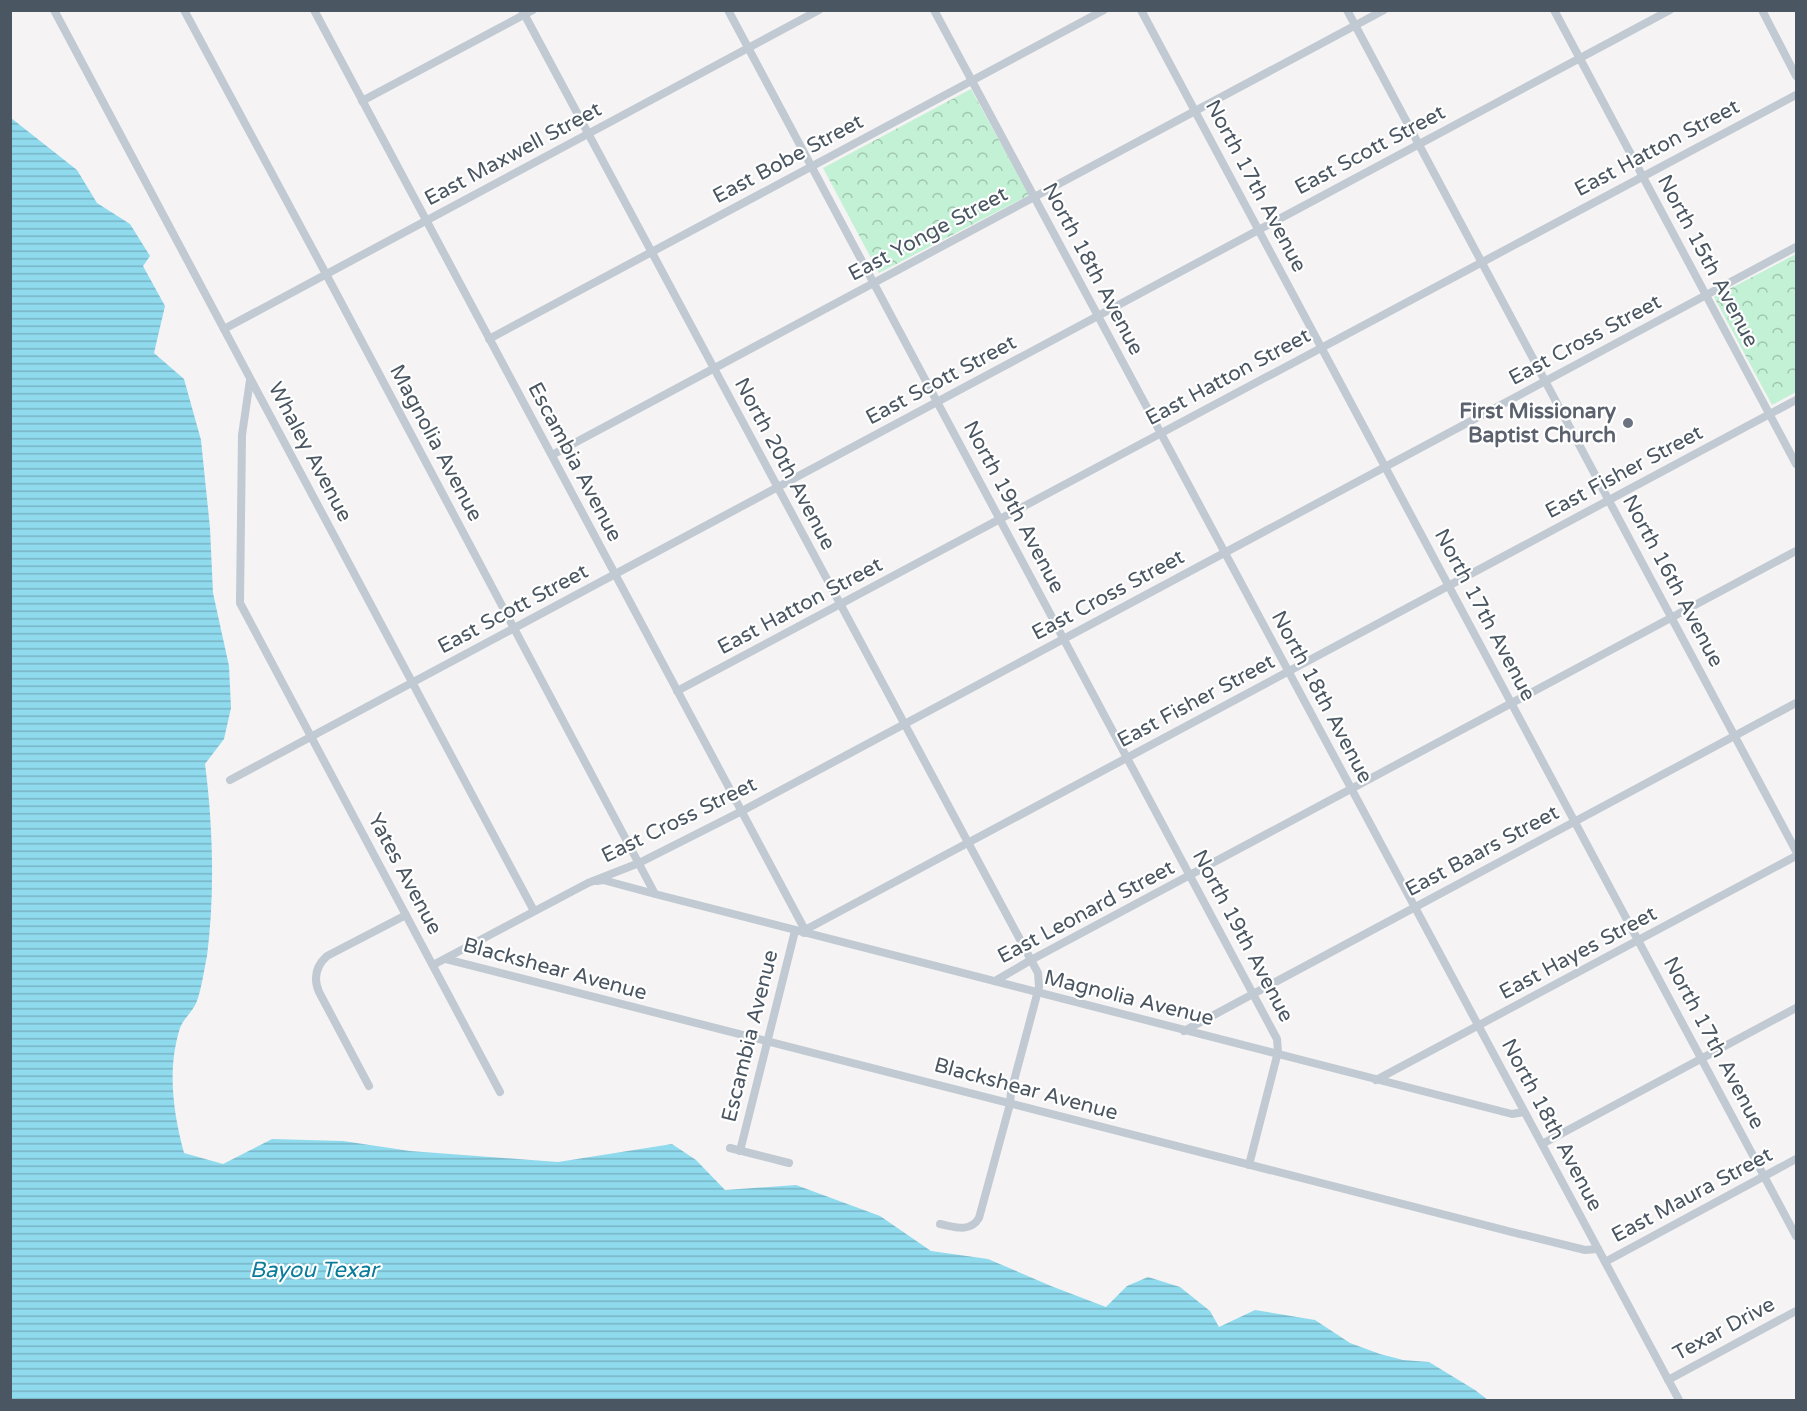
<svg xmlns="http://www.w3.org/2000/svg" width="1807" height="1411" font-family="'Varela Round',sans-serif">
<defs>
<pattern id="forest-crowns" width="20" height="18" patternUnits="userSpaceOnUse" patternTransform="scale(1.5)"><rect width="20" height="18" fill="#c3f1d5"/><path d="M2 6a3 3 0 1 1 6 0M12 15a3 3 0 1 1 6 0" fill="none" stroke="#a0c6b0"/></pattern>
<pattern id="water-rules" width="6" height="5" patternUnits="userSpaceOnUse" patternTransform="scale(1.5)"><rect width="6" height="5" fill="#90daee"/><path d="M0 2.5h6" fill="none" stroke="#78b4c4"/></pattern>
</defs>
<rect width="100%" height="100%" fill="#f5f3f3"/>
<g fill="url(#forest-crowns)">
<path d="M 971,89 L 1029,195 L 879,273 L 823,168 Z"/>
<path d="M 1796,254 L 1796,392 L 1772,405 L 1714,297 Z"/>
</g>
<path fill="url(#water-rules)" d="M 11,118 L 77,170 L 97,203 L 130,224 L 150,256 L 143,266 L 165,306 L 154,353 L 184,379 L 201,440 L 210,528 L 213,593 L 229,666 L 231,708 L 224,739 L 205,764 C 213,825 215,895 207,956 C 204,970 202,987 197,1001 C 194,1010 184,1018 180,1028 C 167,1069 173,1112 184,1153 L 223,1164 L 272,1139 L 343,1141 L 410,1151 L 558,1162 L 672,1144 L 696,1160 L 725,1190 L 796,1185 L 880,1216 L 931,1251 L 988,1259 L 1051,1286 L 1106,1307 L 1127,1286 L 1148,1277 L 1180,1287 L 1210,1311 L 1219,1327 L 1255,1310 L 1315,1320 L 1350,1343 L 1380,1354 L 1403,1360 L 1429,1362 L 1475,1390 L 1488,1400 L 11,1400 Z"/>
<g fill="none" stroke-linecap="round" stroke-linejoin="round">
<g stroke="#c1cad2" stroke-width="8">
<path d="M 54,10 L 534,911"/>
<path d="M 184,10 L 326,274 L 655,894 L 1512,1114 L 1524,1112"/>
<path d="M 314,10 L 805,930"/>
<path d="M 522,10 L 1038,973 L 1039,987 L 1011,1092 L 1010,1104 L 979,1218 C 970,1233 955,1227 940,1224"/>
<path d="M 728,10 L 1277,1039 L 1278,1052 L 1249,1165"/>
<path d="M 934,10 L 1679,1400"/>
<path d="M 1141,10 L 1796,1236"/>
<path d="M 1347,10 L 1796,851"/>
<path d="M 1554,10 L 1796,464"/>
<path d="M 1762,10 L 1796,76"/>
<path d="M 362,101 L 533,10"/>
<path d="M 224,329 L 819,10"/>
<path d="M 489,339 L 1104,10"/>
<path d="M 250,380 L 242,435 L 240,603 L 500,1092"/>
<path d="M 552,455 L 1384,10"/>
<path d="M 677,691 L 1796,95"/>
<path d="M 230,780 L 1670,10"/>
<path d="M 597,881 L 603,880 L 655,894"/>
<path d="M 804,933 L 805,930 L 1796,400"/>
<path d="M 446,959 L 1520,1234 L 1585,1250 L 1598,1249"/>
<path d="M 433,965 L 588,883 L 639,863 L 742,811 L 1796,247"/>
<path d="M 995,981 L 1031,960 L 1796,551"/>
<path d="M 1184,1031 L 1796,703"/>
<path d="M 1376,1080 L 1796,856"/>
<path d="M 369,1086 L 319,992 C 313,978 316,966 327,956 L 406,915"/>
<path d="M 1542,1144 L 1796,1008"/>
<path d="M 730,1148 L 789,1163"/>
<path d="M 740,1151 L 795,931"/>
<path d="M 1605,1262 L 1796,1159"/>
<path d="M 1668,1380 L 1796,1311"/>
</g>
</g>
<circle fill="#6b7280" stroke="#fff" stroke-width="2" cx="1628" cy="423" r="6"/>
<g text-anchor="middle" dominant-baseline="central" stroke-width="4.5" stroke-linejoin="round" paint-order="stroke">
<g font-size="21" fill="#4a5661" stroke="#fff">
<text transform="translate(1657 148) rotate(-28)">East Hatton Street</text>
<text transform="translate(1370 150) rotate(-28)">East Scott Street</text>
<text transform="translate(513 154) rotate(-28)">East Maxwell Street</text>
<text transform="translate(788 159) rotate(-28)">East Bobe Street</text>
<text transform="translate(1256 186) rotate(62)">North 17th Avenue</text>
<text transform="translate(928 234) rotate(-28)">East Yonge Street</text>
<text transform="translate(1708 261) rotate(62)">North 15th Avenue</text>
<text transform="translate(1093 269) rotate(62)">North 18th Avenue</text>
<text transform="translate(1585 340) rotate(-28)">East Cross Street</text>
<text transform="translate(1228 377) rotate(-28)">East Hatton Street</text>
<text transform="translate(941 380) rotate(-28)">East Scott Street</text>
<text transform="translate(436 443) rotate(62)">Magnolia Avenue</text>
<text transform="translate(310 452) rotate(62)">Whaley Avenue</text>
<text transform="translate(575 462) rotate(62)">Escambia Avenue</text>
<text transform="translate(785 464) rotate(62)">North 20th Avenue</text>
<text transform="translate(1624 472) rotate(-28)">East Fisher Street</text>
<text transform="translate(1014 507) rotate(62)">North 19th Avenue</text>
<text transform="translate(1673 581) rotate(62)">North 16th Avenue</text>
<text transform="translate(1108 595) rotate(-28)">East Cross Street</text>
<text transform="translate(800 606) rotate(-28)">East Hatton Street</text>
<text transform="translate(513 609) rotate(-28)">East Scott Street</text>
<text transform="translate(1485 615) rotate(62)">North 17th Avenue</text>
<text transform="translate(1322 697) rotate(62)">North 18th Avenue</text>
<text transform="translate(1196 701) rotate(-28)">East Fisher Street</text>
<text transform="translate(679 820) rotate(-26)">East Cross Street</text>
<text transform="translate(1482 851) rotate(-28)">East Baars Street</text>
<text transform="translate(405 874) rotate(62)">Yates Avenue</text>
<text transform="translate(1086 912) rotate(-28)">East Leonard Street</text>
<text transform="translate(1243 936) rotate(62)">North 19th Avenue</text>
<text transform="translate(1578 953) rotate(-28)">East Hayes Street</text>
<text transform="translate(555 969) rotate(15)">Blackshear Avenue</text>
<text transform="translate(1129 998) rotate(14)">Magnolia Avenue</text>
<text transform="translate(750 1036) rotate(-76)">Escambia Avenue</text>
<text transform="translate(1714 1043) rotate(62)">North 17th Avenue</text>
<text transform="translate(1026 1089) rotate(15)">Blackshear Avenue</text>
<text transform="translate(1552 1125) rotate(62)">North 18th Avenue</text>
<text transform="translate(1692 1195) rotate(-28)">East Maura Street</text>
<text transform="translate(1724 1329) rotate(-28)">Texar Drive</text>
</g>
<g font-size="21" font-weight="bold" fill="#5b616d" stroke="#fff" text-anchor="end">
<text x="1616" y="411">First Missionary<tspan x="1616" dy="24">Baptist Church</tspan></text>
</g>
<g font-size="22" font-style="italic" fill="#0c7c9b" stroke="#fff">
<text x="314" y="1270">Bayou Texar</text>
</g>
</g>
<rect width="1807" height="1411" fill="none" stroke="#4a5661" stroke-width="24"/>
</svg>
